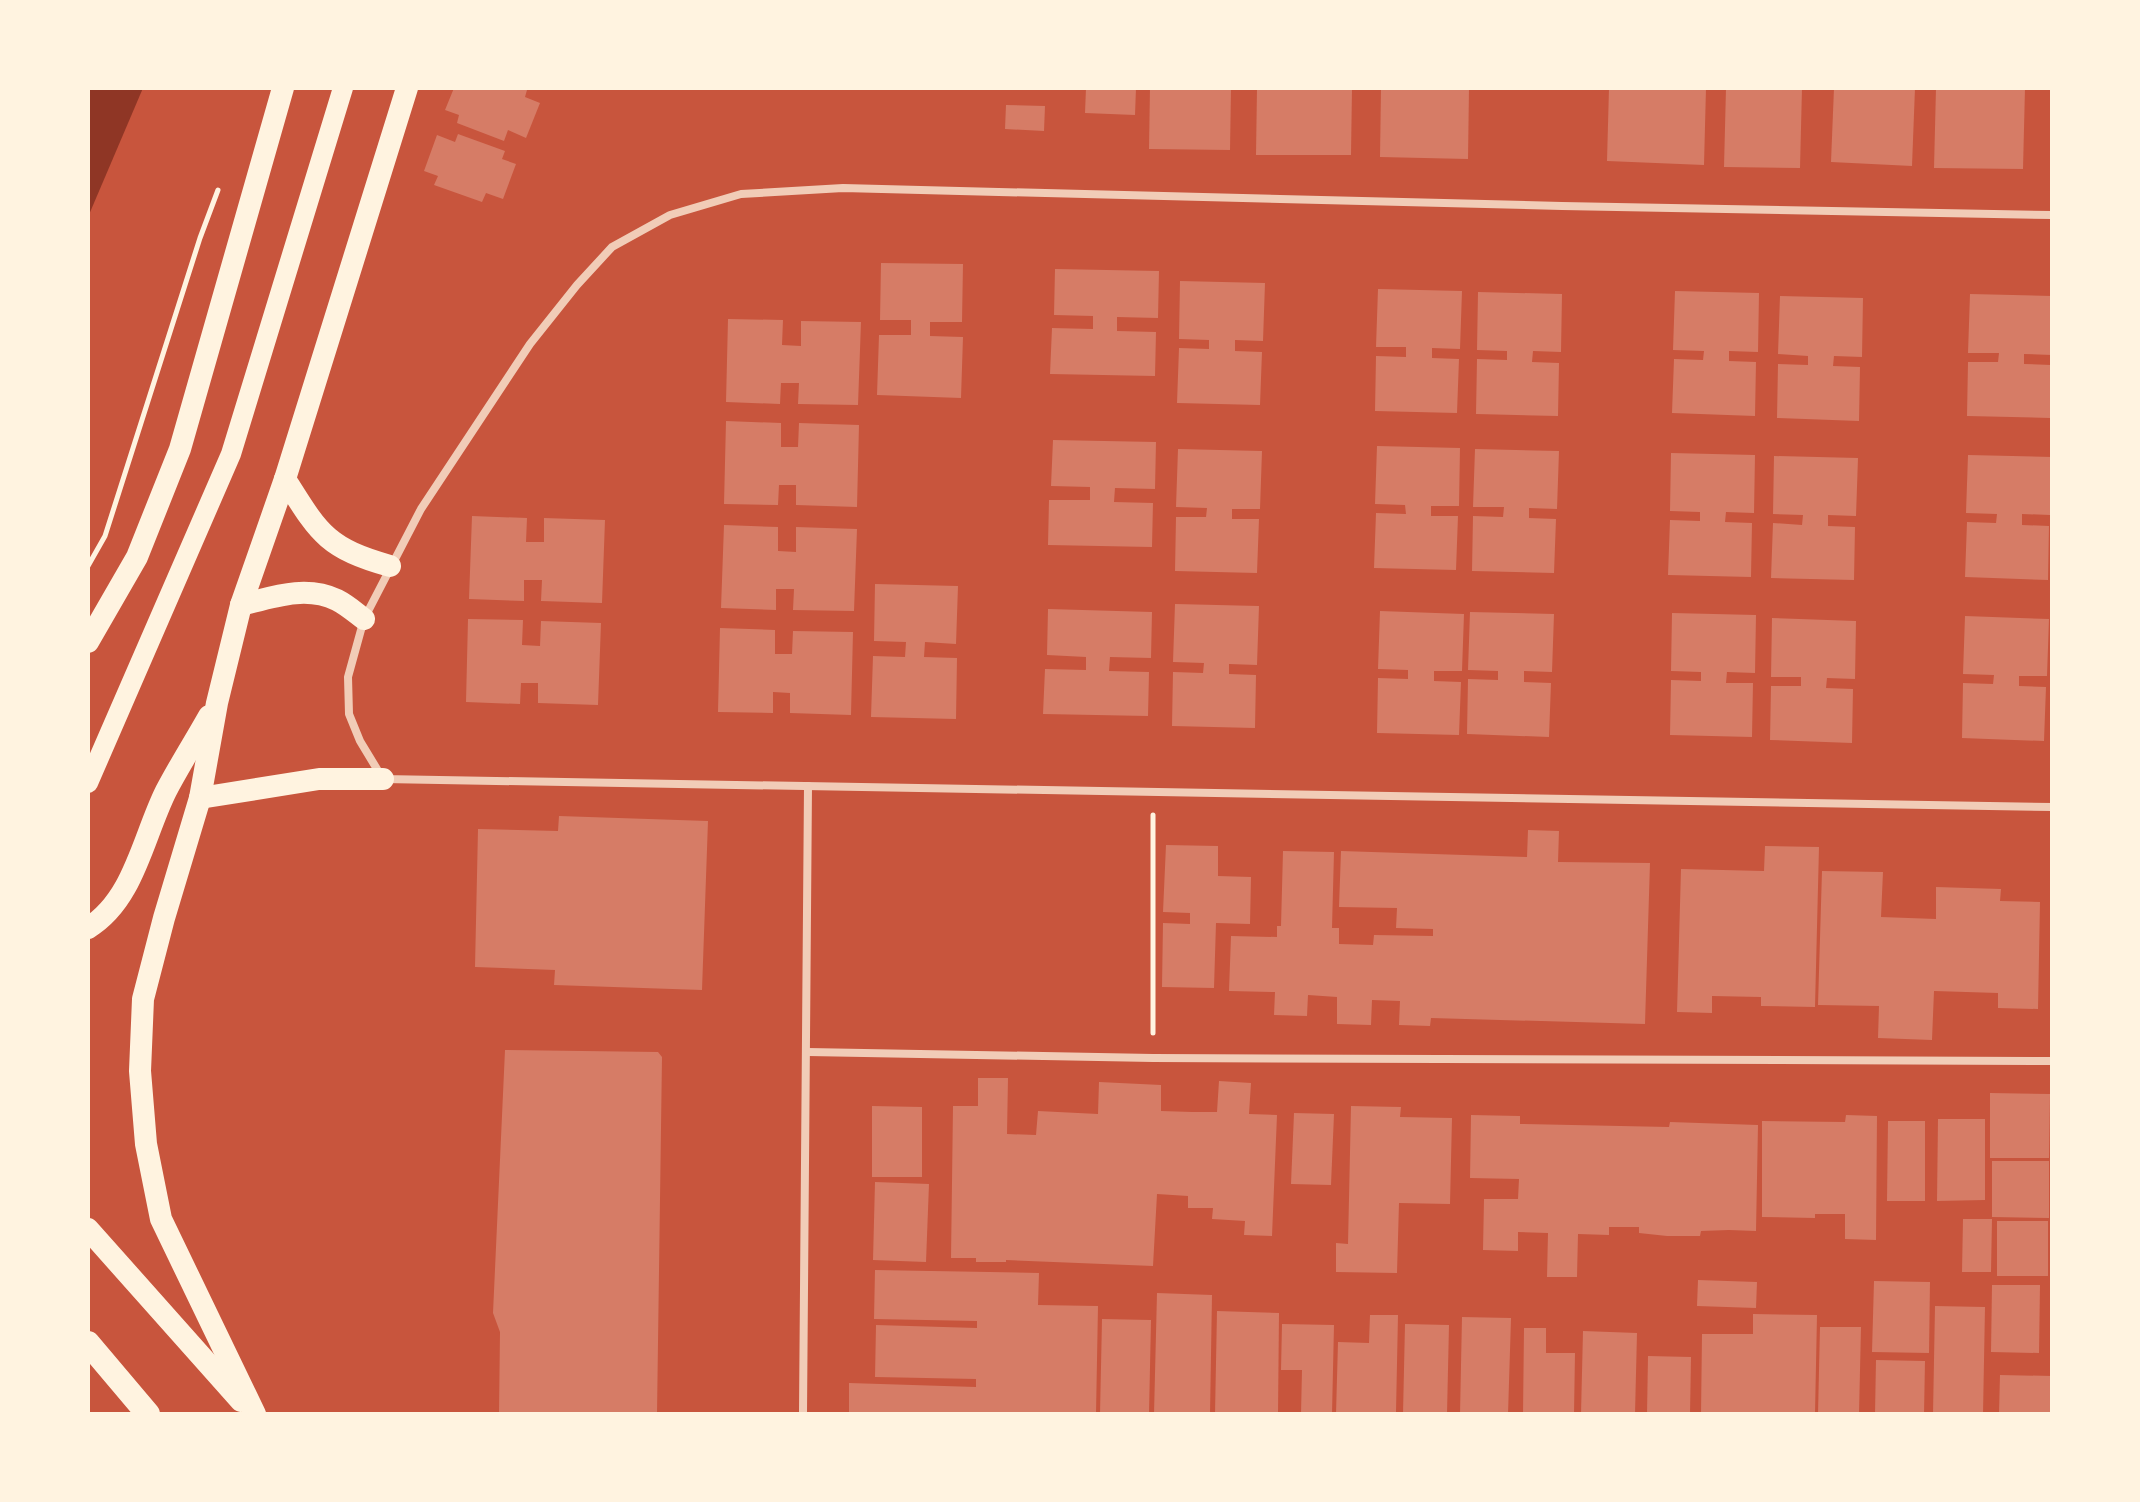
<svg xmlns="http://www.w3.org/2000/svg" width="2140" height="1502" font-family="'Space Grotesk',sans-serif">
<rect width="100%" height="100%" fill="#c8553d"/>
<path fill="#8f3625" d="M 88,88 L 143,88 L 88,217 Z"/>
<g fill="#d67c66">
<path d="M 454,88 L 527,90 L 525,97 L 540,103 L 526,138 L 508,130 L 504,141 L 457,123 L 459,115 L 445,110 Z"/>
<path d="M 1086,88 L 1136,88 L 1135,115 L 1085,113 Z"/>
<path d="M 1150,88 L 1231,88 L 1230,150 L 1149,149 Z"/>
<path d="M 1257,88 L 1352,88 L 1351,155 L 1256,155 Z"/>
<path d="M 1381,88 L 1469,88 L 1468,159 L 1380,157 Z"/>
<path d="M 1609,88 L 1706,88 L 1704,165 L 1607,161 Z"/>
<path d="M 1726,88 L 1802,88 L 1800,168 L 1724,167 Z"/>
<path d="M 1834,88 L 1915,88 L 1912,166 L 1831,162 Z"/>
<path d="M 1936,88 L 2025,88 L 2023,169 L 1934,168 Z"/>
<path d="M 1006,105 L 1045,106 L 1044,131 L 1005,129 Z"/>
<path d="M 458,134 L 505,151 L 502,159 L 516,164 L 503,199 L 486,193 L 482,202 L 434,185 L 438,176 L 424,171 L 437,135 L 455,142 Z"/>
<path d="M 881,263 L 963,264 L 962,322 L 930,322 L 930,336 L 963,337 L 961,398 L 877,395 L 879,335 L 911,335 L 911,320 L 880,320 Z"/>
<path d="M 1055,269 L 1159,271 L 1158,318 L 1117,317 L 1117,331 L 1156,332 L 1155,376 L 1050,374 L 1052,328 L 1093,329 L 1093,316 L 1054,315 Z"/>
<path d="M 1180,281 L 1265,283 L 1263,341 L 1235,340 L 1235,351 L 1262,352 L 1260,405 L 1177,403 L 1179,348 L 1209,349 L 1209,340 L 1179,339 Z"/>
<path d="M 1378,289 L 1462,291 L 1460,349 L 1432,348 L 1432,358 L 1459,359 L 1457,413 L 1375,411 L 1376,356 L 1406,357 L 1406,347 L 1376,347 Z"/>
<path d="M 1675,291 L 1759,293 L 1758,352 L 1729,351 L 1729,361 L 1756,362 L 1755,416 L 1672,413 L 1674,359 L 1703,360 L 1704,351 L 1673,350 Z"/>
<path d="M 1478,292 L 1562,294 L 1561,352 L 1533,351 L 1532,362 L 1559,363 L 1558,416 L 1476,414 L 1477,359 L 1507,360 L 1507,351 L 1477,350 Z"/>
<path d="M 1970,294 L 2052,296 L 2052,355 L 2024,354 L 2024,364 L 2051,365 L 2050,418 L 1967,416 L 1968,362 L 1998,362 L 1999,353 L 1968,353 Z"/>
<path d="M 1780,296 L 1863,298 L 1862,357 L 1834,356 L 1833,366 L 1860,367 L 1859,421 L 1777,418 L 1778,364 L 1808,365 L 1808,356 L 1778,354 Z"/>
<path d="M 728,319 L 783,320 L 782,345 L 801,346 L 801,321 L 861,322 L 858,405 L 798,404 L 799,383 L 781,383 L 780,404 L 726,402 Z"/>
<path d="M 726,421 L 781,423 L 781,447 L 798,447 L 799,423 L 859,425 L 857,507 L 796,505 L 796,485 L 779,485 L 778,505 L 724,504 Z"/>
<path d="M 1053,440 L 1156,442 L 1155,489 L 1115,488 L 1114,502 L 1153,503 L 1152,547 L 1048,545 L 1049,500 L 1090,500 L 1090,487 L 1051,486 Z"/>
<path d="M 1377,446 L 1460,448 L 1459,506 L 1431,506 L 1431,516 L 1458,516 L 1456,570 L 1374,568 L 1376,513 L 1406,514 L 1405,505 L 1375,504 Z"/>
<path d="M 1178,449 L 1262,451 L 1260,509 L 1232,509 L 1232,519 L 1259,519 L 1257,573 L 1175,571 L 1176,517 L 1206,517 L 1207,508 L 1176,507 Z"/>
<path d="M 1475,449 L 1559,451 L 1557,509 L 1529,508 L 1529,518 L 1556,519 L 1554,573 L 1472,571 L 1473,516 L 1503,517 L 1504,507 L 1473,507 Z"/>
<path d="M 1671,453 L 1755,455 L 1754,513 L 1726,512 L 1725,522 L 1752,523 L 1751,577 L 1668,575 L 1670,520 L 1700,521 L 1700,512 L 1670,511 Z"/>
<path d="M 1968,455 L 2052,457 L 2050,515 L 2022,514 L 2022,525 L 2049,526 L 2048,580 L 1965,577 L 1967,522 L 1996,523 L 1997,514 L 1966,513 Z"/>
<path d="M 1774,456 L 1858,458 L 1856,516 L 1828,515 L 1828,526 L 1855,527 L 1854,580 L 1771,578 L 1773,523 L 1802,525 L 1803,515 L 1773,514 Z"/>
<path d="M 472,516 L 527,518 L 526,542 L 544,542 L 544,518 L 605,520 L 602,603 L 541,601 L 542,580 L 524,580 L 524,601 L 469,599 Z"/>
<path d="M 724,525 L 778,527 L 778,551 L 796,552 L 796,527 L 857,529 L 854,611 L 793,610 L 794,589 L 776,589 L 776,610 L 721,608 Z"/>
<path d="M 875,584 L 958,586 L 956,644 L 925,642 L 924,657 L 957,658 L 956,719 L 871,717 L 873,656 L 905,657 L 906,642 L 874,641 Z"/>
<path d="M 1175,604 L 1259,606 L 1257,665 L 1229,664 L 1229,674 L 1256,675 L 1255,728 L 1172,726 L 1173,672 L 1203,673 L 1204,663 L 1173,662 Z"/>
<path d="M 1048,609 L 1152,612 L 1151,658 L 1110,657 L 1109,671 L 1149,672 L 1148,716 L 1043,714 L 1045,669 L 1086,670 L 1086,657 L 1047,655 Z"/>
<path d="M 1380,611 L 1464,614 L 1462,671 L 1434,671 L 1434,681 L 1461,682 L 1459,735 L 1377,733 L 1378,678 L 1408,679 L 1408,670 L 1378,669 Z"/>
<path d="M 1470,612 L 1554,614 L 1552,672 L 1524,671 L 1524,682 L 1551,683 L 1549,737 L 1467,734 L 1468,679 L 1498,680 L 1498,671 L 1468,670 Z"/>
<path d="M 1672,613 L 1756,615 L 1755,673 L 1727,672 L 1726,683 L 1753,683 L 1752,737 L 1670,735 L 1671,680 L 1701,681 L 1701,672 L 1671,671 Z"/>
<path d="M 1965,616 L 2049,619 L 2047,676 L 2019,676 L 2019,686 L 2046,687 L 2044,741 L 1962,738 L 1963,683 L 1993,684 L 1994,675 L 1963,674 Z"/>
<path d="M 1772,618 L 1856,621 L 1855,679 L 1827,678 L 1826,688 L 1853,689 L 1852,743 L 1770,740 L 1771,686 L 1801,686 L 1801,677 L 1771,677 Z"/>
<path d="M 468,619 L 523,620 L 522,645 L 540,646 L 541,621 L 601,623 L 598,705 L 538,703 L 538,683 L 521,683 L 520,704 L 466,702 Z"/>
<path d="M 720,628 L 775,630 L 775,654 L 792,654 L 793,631 L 853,632 L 851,715 L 790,713 L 790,693 L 773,692 L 773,713 L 718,712 Z"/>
<path d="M 559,816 L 708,821 L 702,990 L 554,985 L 555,970 L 475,967 L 478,829 L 558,831 Z"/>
<path d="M 1528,830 L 1559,831 L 1558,862 L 1650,863 L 1645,1024 L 1431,1018 L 1430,1026 L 1399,1025 L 1400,1001 L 1372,1000 L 1371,1025 L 1337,1024 L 1337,997 L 1308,995 L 1307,1016 L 1274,1015 L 1275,992 L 1229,991 L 1231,936 L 1277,937 L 1277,926 L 1281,926 L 1283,851 L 1334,852 L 1332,928 L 1339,928 L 1339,944 L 1373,945 L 1374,935 L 1433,936 L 1433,929 L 1396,928 L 1397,908 L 1339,907 L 1341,851 L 1527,857 Z"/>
<path d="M 1166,845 L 1218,846 L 1218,876 L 1251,877 L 1250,924 L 1216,923 L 1214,988 L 1162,987 L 1163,923 L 1190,924 L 1190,913 L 1163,912 Z"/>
<path d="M 1765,846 L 1819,847 L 1815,1007 L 1761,1006 L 1761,997 L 1712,996 L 1712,1013 L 1677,1012 L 1681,869 L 1764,871 Z"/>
<path d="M 1822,871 L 1883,872 L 1881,917 L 1936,919 L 1936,887 L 2001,889 L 2000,901 L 2040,902 L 2038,1009 L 1998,1008 L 1998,993 L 1934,991 L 1932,1040 L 1878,1038 L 1879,1006 L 1818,1005 Z"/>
<path d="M 505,1050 L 658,1052 L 662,1057 L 657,1414 L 499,1414 L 500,1332 L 493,1313 Z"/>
<path d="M 978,1078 L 1008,1078 L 1007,1134 L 1036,1135 L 1038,1111 L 1098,1114 L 1099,1082 L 1161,1085 L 1161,1111 L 1192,1112 L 1217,1112 L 1219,1081 L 1251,1083 L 1249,1114 L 1277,1115 L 1272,1236 L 1244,1235 L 1245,1221 L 1212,1219 L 1213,1208 L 1188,1208 L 1188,1196 L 1157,1194 L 1153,1266 L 1006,1260 L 1006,1262 L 976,1262 L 976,1258 L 951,1258 L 953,1106 L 978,1106 Z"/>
<path d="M 1990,1093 L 2050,1094 L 2049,1158 L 1990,1158 Z"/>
<path d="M 872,1106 L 922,1107 L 922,1177 L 872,1177 Z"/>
<path d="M 1351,1106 L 1401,1107 L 1400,1117 L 1452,1118 L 1450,1204 L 1399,1203 L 1397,1273 L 1336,1272 L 1336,1243 L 1348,1244 Z"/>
<path d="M 1294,1113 L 1334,1114 L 1331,1185 L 1291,1184 Z"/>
<path d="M 1471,1115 L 1520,1116 L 1520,1124 L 1669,1127 L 1670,1122 L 1758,1125 L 1756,1231 L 1729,1230 L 1701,1231 L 1700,1236 L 1667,1236 L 1639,1233 L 1639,1227 L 1609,1227 L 1609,1235 L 1578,1234 L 1577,1277 L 1547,1277 L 1548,1233 L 1518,1232 L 1518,1251 L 1483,1250 L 1484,1199 L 1518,1199 L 1519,1179 L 1470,1178 Z"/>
<path d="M 1846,1115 L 1877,1116 L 1876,1240 L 1845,1239 L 1845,1214 L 1815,1214 L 1815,1218 L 1762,1217 L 1762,1121 L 1845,1122 Z"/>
<path d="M 1938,1119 L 1985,1119 L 1985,1200 L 1937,1201 Z"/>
<path d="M 1888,1121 L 1925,1121 L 1925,1201 L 1887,1201 Z"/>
<path d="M 1992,1161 L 2049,1161 L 2049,1218 L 1992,1217 Z"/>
<path d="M 875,1182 L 929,1184 L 926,1262 L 873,1260 Z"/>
<path d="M 1963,1219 L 1992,1219 L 1991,1272 L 1962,1272 Z"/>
<rect x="1997" y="1221" width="51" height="55"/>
<path d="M 875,1270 L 1039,1273 L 1038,1305 L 1098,1306 L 1096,1414 L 849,1414 L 849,1383 L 976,1387 L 976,1379 L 875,1377 L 876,1325 L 977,1328 L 977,1321 L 874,1319 Z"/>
<path d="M 1698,1280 L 1757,1282 L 1756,1308 L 1697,1306 Z"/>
<path d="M 1874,1281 L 1930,1282 L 1929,1353 L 1872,1352 Z"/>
<path d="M 1992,1285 L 2040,1285 L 2039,1353 L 1991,1352 Z"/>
<path d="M 1157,1293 L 1212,1295 L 1210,1414 L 1154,1414 Z"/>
<path d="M 1935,1306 L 1985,1307 L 1983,1414 L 1933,1414 Z"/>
<path d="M 1217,1311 L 1279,1313 L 1278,1413 L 1215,1414 Z"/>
<path d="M 1753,1314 L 1817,1315 L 1815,1414 L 1701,1414 L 1702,1334 L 1753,1334 Z"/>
<path d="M 1370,1315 L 1398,1315 L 1396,1412 L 1336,1414 L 1338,1342 L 1369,1343 Z"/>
<path d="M 1462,1317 L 1511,1318 L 1508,1414 L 1460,1414 Z"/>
<path d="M 1102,1319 L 1151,1320 L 1149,1414 L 1100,1414 Z"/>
<path d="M 1282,1324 L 1334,1325 L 1332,1414 L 1301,1414 L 1302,1370 L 1281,1370 Z"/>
<path d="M 1405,1324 L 1449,1325 L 1447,1414 L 1403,1414 Z"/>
<path d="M 1820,1327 L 1861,1327 L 1859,1414 L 1818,1414 Z"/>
<path d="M 1524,1328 L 1546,1328 L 1546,1353 L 1575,1353 L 1574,1414 L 1523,1414 Z"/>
<path d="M 1583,1331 L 1637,1333 L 1635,1414 L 1581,1414 Z"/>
<path d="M 1648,1356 L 1691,1357 L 1690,1414 L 1647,1414 Z"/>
<path d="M 1876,1360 L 1925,1361 L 1924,1414 L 1875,1414 Z"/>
<path d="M 2000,1375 L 2052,1376 L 2052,1414 L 1999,1414 Z"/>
</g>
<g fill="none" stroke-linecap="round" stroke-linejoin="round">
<g stroke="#fff3e0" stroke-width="5">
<path d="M 88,566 L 105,536 L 200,238 L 218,190"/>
<path d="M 1153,1033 L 1153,815"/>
</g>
<g stroke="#f1ccb7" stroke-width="8">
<path d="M 2052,215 L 1562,206 L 843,188 L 741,194 L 670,215 L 612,247 L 577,285 L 530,344 L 421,509 L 364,619 L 348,677 L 349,714 L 360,741 L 383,779 L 2052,807"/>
<path d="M 808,1052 L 1153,1058 L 2052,1061"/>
<path d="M 803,1414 L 808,786"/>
</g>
<path stroke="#fff3e0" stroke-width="20" d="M 88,783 L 231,454 L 343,88"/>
<g stroke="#fff3e0" stroke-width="22">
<path d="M 285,479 C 319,533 326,548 390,566"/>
<path d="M 241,605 C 273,597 306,585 337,600 C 347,605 356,613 364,619"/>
<path d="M 88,642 L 137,557 L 180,449 L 283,88"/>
<path d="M 200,798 L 319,779 L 383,779"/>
<path d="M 88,928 C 134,900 143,837 166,791 C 179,766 195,741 209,716"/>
<path d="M 88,1229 L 241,1401"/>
<path d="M 255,1414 L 161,1219 L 146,1144 L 140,1071 L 143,999 L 164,918 L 200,798 L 217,703 L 241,605 L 285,479 L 407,88"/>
</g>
<path stroke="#fff3e0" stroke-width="24" d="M 88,1343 L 148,1414"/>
</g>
<rect width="2140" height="1502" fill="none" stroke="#fff3e0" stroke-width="180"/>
</svg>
